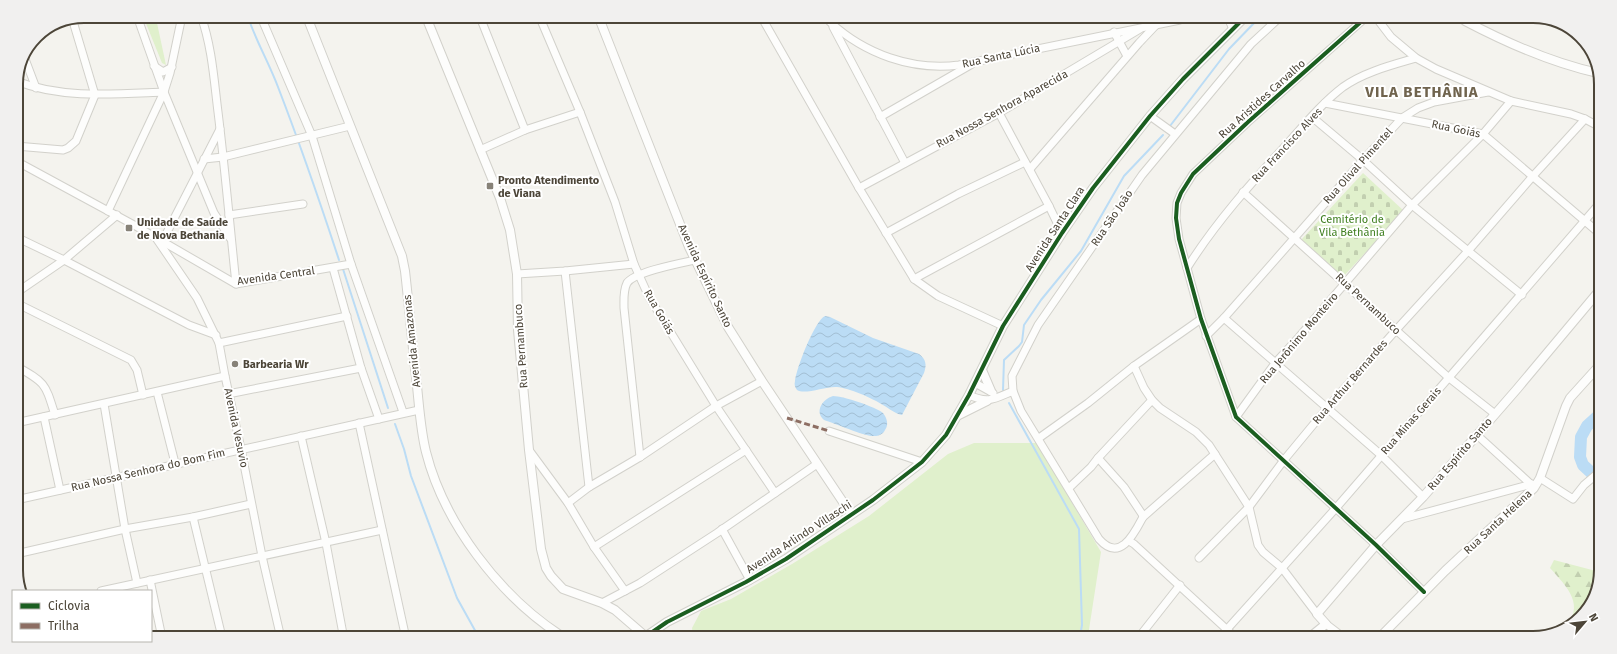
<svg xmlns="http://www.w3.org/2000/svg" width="1617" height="654" font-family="'Fira Sans',sans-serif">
<defs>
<pattern id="forest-firs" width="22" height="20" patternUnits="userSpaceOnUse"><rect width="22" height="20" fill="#e0f0cc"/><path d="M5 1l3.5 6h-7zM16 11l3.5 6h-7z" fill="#c2cfb0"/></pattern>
<pattern id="cemetery-stones" width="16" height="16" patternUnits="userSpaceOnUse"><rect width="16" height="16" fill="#e0f0cc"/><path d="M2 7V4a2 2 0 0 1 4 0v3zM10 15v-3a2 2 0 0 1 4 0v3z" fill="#c2cfb0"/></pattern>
<pattern id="water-waves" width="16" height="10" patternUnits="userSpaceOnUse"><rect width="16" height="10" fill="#bbdcf5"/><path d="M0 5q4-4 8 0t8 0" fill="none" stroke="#a2bed3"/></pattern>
</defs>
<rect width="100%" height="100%" fill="#f4f3ee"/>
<g fill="#e0f0cc">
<path d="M 143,16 L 163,16 L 157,23 L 166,65 L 162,63 Z"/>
<path d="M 974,443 L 1037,443 L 1101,552 L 1088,636 L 693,635 L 692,628 L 701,611 L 731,599 L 792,564 L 869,516 L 948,454 Z"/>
</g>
<path fill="url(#forest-firs)" d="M 1554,560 L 1596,571 L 1596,596 L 1571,626 L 1563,629 C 1587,606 1567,587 1550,568 Z"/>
<path fill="url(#cemetery-stones)" d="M 1363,173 L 1404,211 L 1342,278 L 1301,240 Z"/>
<g fill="url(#water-waves)">
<path d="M 825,316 L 830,317 L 873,338 L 919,354 C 926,359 927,365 924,373 L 902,415 C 894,413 890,409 883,405 C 872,398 849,388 837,387 C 826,386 805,395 797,390 C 795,387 794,385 795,381 C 796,369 815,320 825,316 Z"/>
<path d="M 833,396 C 843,396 876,407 883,413 C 887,418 889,425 885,430 C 883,434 879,436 874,436 C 866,437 834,423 824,420 C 814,411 823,399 833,396 Z"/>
</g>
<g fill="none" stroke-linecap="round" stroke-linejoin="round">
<g stroke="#bbdcf5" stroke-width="2">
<path d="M 248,17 C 256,41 269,63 278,87 C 300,144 320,202 339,260"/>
<path d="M 1170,126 L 1229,49 L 1257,20"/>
<path d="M 343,269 L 388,408"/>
<path d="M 1003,390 L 1004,360 L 1019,346 L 1022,342 L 1024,325 L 1041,300 L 1081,251 L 1124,176 L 1163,135"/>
<path d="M 1009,403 L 1079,529 L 1082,625 L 1080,636"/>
<path d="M 395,424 L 404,449 L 411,476 L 457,598 L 477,634"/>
</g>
<path stroke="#bbdcf5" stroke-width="12" d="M 1597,478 L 1583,465 L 1580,457 L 1581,437 L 1587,426 L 1598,416"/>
<defs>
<g id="minor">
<path d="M 137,16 L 164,92 L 214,213 L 230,238"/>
<path d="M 201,16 C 212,47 214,80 218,112 C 225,169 230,227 236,284"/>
<path d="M 261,17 L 312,136 L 351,264 L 403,412"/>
<path d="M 480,17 L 525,130"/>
<path d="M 540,18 L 580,112 L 615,202 L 634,264 L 649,297 L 716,406 L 775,493"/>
<path d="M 762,18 L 859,188 L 914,279 L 938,296 L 1003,326"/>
<path d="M 1229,20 L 1233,29"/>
<path d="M 1363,20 L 1248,122 L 1193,174 L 1181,193 L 1177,203 L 1176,218 L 1179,239 L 1201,319 L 1236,417 L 1376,545 L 1424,592"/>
<path d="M 1378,20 L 1391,37 L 1416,58 L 1436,69 L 1511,101 L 1571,114 L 1585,119 L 1600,127"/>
<path d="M 830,22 C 865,54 912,71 959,65 L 1180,20"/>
<path d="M 833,27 L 905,163"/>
<path d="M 1114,32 L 1127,56"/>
<path d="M 25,59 L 36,88"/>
<path d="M 154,66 L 163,72 L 172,67"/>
<path d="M 16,81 C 62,99 115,94 164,92"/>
<path d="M 1325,103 L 1483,134 L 1599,233"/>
<path d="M 999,113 L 1049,206 L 1062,233"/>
<path d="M 1150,116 L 1175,134"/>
<path d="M 880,117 L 972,64"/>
<path d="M 1312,117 L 1363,160 L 1412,205 L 1522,295"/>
<path d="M 16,146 L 63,150 L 68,148 L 76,141 L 95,95 L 72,18"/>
<path d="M 480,150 L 525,130 L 580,112"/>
<path d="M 204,159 L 223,157 L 350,126"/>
<path d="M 16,161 L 134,225 L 236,284 L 351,264"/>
<path d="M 1030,169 L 1139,43 L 1156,25"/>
<path d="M 859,188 L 999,113 L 1140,29"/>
<path d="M 1243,192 L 1448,377 L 1495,414"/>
<path d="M 108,211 L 164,92 L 170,73 L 182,16"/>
<path d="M 229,215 L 303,204"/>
<path d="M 886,233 L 958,194 L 1025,162"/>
<path d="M 16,237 L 64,260 L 189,325 L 216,335"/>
<path d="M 156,238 L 197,298 L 219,343 L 225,376 L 241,449 L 262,556 L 280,634"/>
<path d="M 162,242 L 220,129"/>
<path d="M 333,268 L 361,368 L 379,419"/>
<path d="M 1187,268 C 1216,222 1251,183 1288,143 C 1305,124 1322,103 1343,87 C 1364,72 1392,65 1416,58"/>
<path d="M 565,271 L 589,487"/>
<path d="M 517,274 L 565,271 L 634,264"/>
<path d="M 914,279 L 1049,206"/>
<path d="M 16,293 L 64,260 L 117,215"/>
<path d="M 16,303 L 131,360 L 137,370 L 143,395"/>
<path d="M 1224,318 L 1381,455 L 1423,497"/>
<path d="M 1206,336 L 1224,318 L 1363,160 L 1402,118 L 1418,108 L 1434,102 L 1488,92"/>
<path d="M 219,343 L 347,316"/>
<path d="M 16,366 C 46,383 45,383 55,415"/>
<path d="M 1134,366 L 1144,388 L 1152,400 L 1160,408 L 1196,432 L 1209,445 L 1249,507 L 1258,545 L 1263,552 L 1282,568 L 1317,614"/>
<path d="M 975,383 L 993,393"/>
<path d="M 157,392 L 175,463"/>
<path d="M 228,394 L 361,368"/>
<path d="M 969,395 C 988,404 994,399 1013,391"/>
<path d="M 104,404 L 125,529 L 137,583"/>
<path d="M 44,417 L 60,490"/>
<path d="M 1236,417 L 1276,362 L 1299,337 L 1412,205 L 1483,134 L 1511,101"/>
<path d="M 16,423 L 225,376"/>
<path d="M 359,423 L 405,634"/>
<path d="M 829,431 L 922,462"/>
<path d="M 1477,435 L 1534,487"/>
<path d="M 301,436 L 326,543 L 343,634"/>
<path d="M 1039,438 L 1088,403 L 1134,366 L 1201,319"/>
<path d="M 529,450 L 568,503 L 594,547 L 625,591"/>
<path d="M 640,457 L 624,308 C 624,299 623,291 627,283 C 634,272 681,263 695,260"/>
<path d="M 1098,458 L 1152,400"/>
<path d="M 1540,478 L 1573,499 L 1584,485 L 1597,474"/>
<path d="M 1069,488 L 1091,467 L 1098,458 L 1124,487 L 1142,514 L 1143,517 C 1134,534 1120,563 1099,539 L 1021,411 L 1013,391 L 1012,376 L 1038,325 L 1142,175 L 1251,44 L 1277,20"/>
<path d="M 16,500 L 419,410"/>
<path d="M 568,503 L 589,487 L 640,457 L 716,406 L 762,381"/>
<path d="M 193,517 L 221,633"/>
<path d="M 1143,517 L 1215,454"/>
<path d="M 1402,519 L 1532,484"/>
<path d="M 722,529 L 750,580"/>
<path d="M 1129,541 L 1134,544 L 1235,637"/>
<path d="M 594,547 L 746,450"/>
<path d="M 16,554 L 125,529 L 193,517 L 251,504"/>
<path d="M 1199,558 L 1249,507 L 1284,460 L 1327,408 L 1396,330 L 1468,251 L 1533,176 L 1585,119"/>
<path d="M 150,580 L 161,633"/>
<path d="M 101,591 L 382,530"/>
<path d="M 602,603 L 640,583 L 717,533 L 817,464"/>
<path d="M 1326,624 L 1343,637"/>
<path d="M 1139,637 L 1180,585"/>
<path d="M 1220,637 L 1336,508 L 1600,203"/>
</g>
<g id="tertiary">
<path d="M 307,17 L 402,256 L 405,271 C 409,306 412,341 416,377 C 419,402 420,428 426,452 C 444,523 499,595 560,635"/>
<path d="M 426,17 L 500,198 L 510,230 L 517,274 L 518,330 L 529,450 L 541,549 L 546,568 L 551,576 L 563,589 L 602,603 L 615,610 L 644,635"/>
<path d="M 599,18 L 689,247 L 728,327 L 762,381 L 851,514"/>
<path d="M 1465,21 C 1507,43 1551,63 1598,73"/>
<path d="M 982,370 L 991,391"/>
<path d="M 957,416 L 987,401"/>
<path d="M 648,635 L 667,622 L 746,582 L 786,559 L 873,500 L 922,462 L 946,435 L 969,395 L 1003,326 L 1062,233 L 1093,188 L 1150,116 L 1183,79 L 1242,20"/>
<path d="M 1310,637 L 1326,624 L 1317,614 L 1376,545 L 1423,497 L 1517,389 L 1599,291"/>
<path d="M 1380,637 L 1445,571 L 1534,488 L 1540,478 L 1566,406 L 1570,398 L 1598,367"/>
</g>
</defs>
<use href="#minor" stroke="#d2d1cb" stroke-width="9"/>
<use href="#tertiary" stroke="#d2d1cb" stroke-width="10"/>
<use href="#minor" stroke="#fdfdfc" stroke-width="7"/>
<use href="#tertiary" stroke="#fdfdfc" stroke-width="8"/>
<path stroke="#8d6e63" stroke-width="3" stroke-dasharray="6 3" stroke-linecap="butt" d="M 787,418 L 829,431"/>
<defs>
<g id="cycleway">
<path d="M 1363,20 L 1248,122 L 1193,174 L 1181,193 L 1177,203 L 1176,218 L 1179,239 L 1201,319 L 1236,417 L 1376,545 L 1424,592"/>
<path d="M 648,635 L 667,622 L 746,582 L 786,559 L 873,500 L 922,462 L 946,435 L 969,395 L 1003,326 L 1062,233 L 1093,188 L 1150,116 L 1183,79 L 1242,20"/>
</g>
</defs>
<use href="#cycleway" stroke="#fff" stroke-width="6"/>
<use href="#cycleway" stroke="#1b5e20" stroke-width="4"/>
</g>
<g fill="#878278" stroke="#fff" stroke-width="1.5">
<rect x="486" y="182" width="8" height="8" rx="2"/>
<rect x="125" y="224" width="8" height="8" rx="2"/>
<circle cx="235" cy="364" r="4"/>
</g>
<g text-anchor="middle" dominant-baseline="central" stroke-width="4" stroke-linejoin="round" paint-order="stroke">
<g font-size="11" fill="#4c4538" stroke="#fff">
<text transform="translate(1001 56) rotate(-12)">Rua Santa Lúcia</text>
<text transform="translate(1262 99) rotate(-42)">Rua Aristides Carvalho</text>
<text transform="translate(1002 109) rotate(-29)">Rua Nossa Senhora Aparecida</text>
<text transform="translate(1456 129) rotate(12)">Rua Goiás</text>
<text transform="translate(1287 145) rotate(-47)">Rua Francisco Alves</text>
<text transform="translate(1358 166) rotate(-48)">Rua Olival Pimentel</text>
<text transform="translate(1112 218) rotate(-56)">Rua São João</text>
<text transform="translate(1055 229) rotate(-57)">Avenida Santa Clara</text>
<text transform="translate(276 276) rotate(-8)">Avenida Central</text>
<text transform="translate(705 276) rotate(65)">Avenida Espírito Santo</text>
<text transform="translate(1368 304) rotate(43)">Rua Pernambuco</text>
<text transform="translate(659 312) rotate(60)">Rua Goiás</text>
<text transform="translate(1299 338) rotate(-50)">Rua Jerônimo Monteiro</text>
<text transform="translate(412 341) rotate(-96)">Avenida Amazonas</text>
<text transform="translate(521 346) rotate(-94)">Rua Pernambuco</text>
<text transform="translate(1350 382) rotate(-49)">Rua Arthur Bernardes</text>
<text transform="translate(1411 421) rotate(-49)">Rua Minas Gerais</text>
<text transform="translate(236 428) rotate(78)">Avenida Vesuvio</text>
<text transform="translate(1460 454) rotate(-49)">Rua Espírito Santo</text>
<text transform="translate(148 470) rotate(-13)">Rua Nossa Senhora do Bom Fim</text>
<text transform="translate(1498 522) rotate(-43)">Rua Santa Helena</text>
<text transform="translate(799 537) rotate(-33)">Avenida Arlindo Villaschi</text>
</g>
<g font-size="11" font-weight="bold" fill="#4c4538" stroke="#fff" text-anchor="start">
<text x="498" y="180">Pronto Atendimento<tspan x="498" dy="13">de Viana</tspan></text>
<text x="137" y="222">Unidade de Saúde<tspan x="137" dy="13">de Nova Bethania</tspan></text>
<text x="243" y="364">Barbearia Wr</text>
</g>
<g font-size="11" fill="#418022" stroke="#fff">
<text x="1352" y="219">Cemitério de<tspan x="1352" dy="13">Vila Bethânia</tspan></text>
</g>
<g font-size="15" font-weight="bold" letter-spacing="1" fill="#70644e" stroke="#fff">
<text x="1422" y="92">VILA BETHÂNIA</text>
</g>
</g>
<path d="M0 0H1617V654H0ZM84 23H1533A61 61 0 0 1 1594 84V570A61 61 0 0 1 1533 631H84A61 61 0 0 1 23 570V84A61 61 0 0 1 84 23Z" fill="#f1f0ef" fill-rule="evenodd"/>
<path fill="none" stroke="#4c4538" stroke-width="2" d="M84 23H1533A61 61 0 0 1 1594 84V570A61 61 0 0 1 1533 631H84A61 61 0 0 1 23 570V84A61 61 0 0 1 84 23Z"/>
<rect x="12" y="590" width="140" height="52" fill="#ffffff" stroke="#b7b5af"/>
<rect x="20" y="603" width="20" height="6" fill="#1b5e20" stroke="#b7b5af"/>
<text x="48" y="610" font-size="12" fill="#4c4538">Ciclovia</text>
<rect x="20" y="623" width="20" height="6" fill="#8d6e63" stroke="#b7b5af"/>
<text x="48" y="630" font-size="12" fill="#4c4538">Trilha</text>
<g transform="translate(1585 622) rotate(62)" stroke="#ffffff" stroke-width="3" paint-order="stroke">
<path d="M0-3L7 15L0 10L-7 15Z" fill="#4c4538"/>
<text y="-6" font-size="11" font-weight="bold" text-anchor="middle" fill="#4c4538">N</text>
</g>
</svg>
